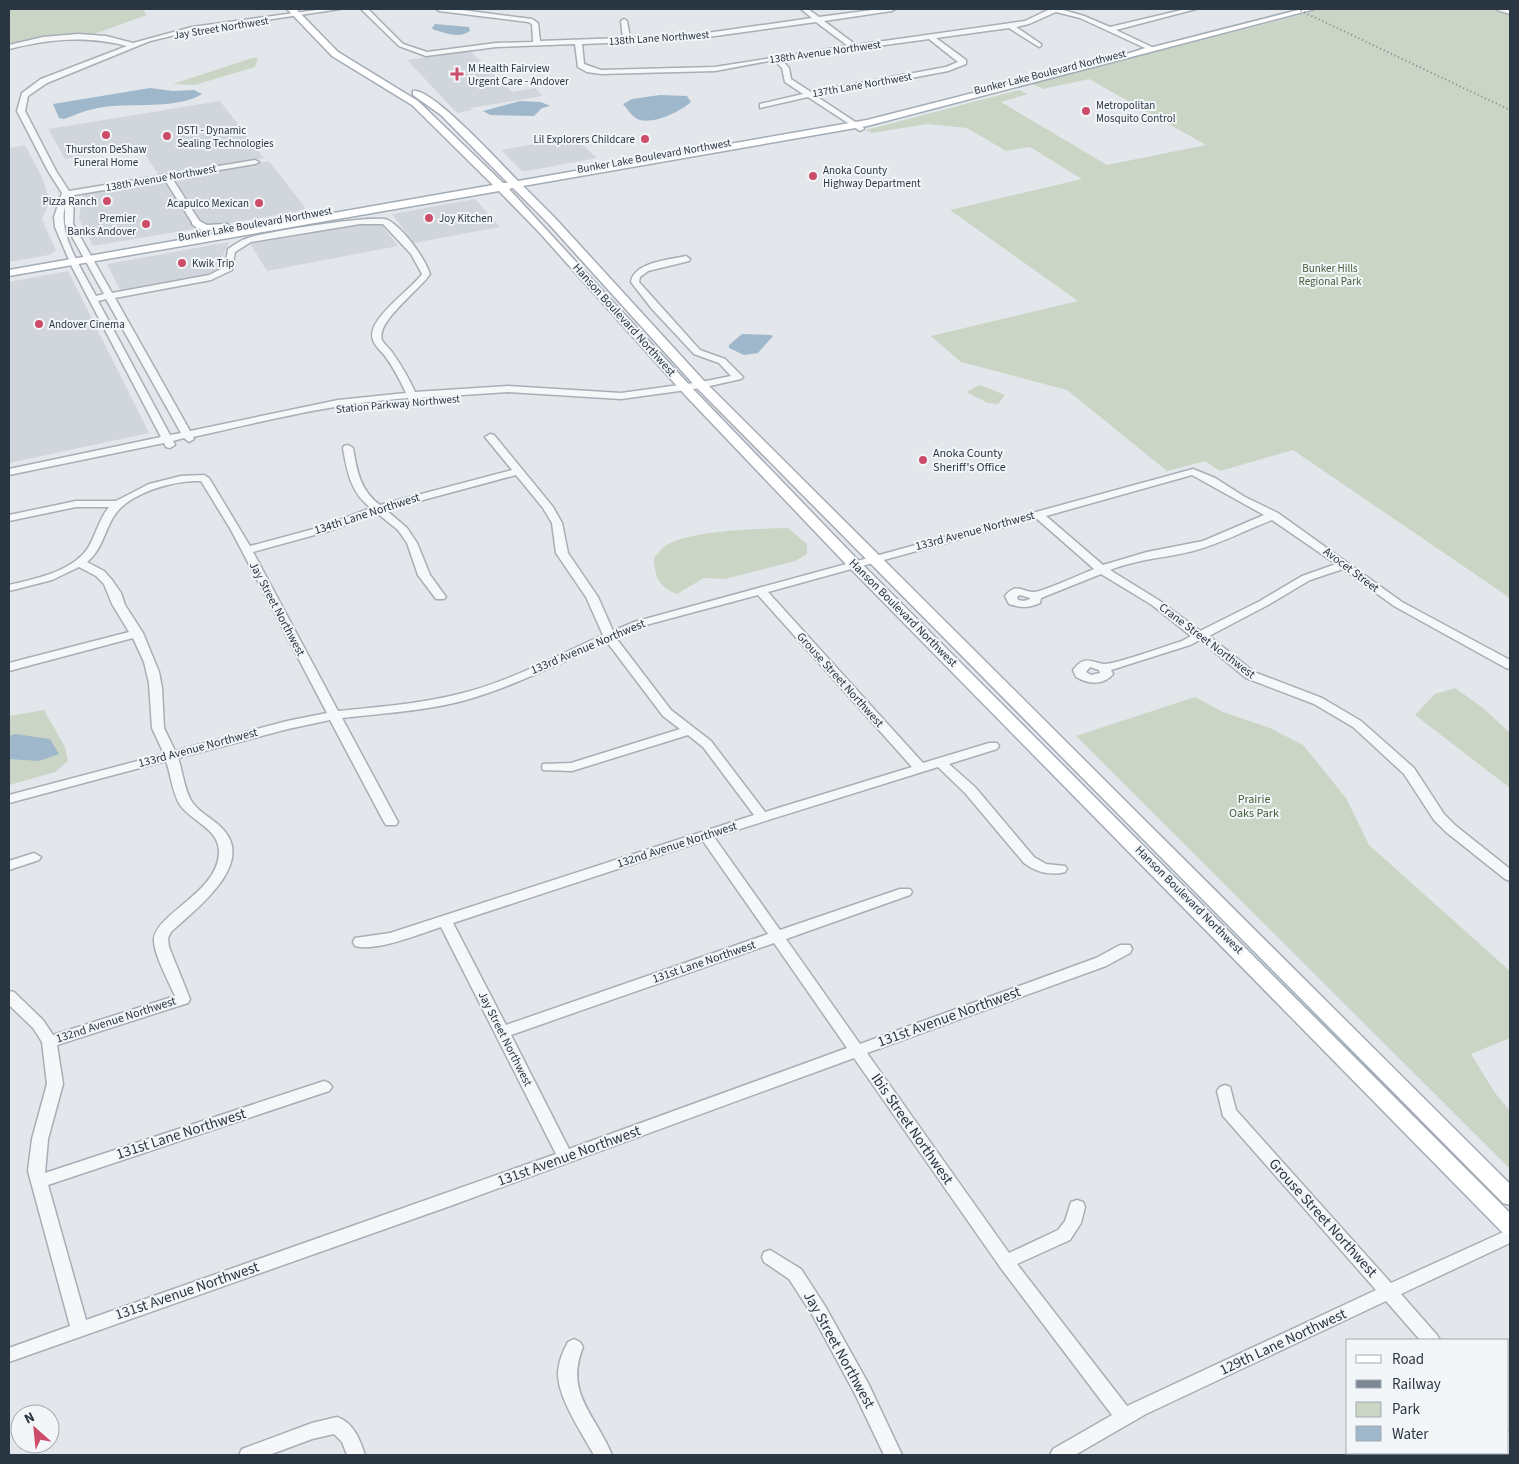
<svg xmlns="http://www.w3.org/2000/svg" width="1519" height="1464" font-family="'Source Sans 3',sans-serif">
<rect width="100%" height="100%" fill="#e3e7eb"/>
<g fill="#d1d6dd">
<path d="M 470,51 L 512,92 L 535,88 L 543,96 L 470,108 L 472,110 L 457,113 L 407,60 Z"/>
<path d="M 220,101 L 264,158 L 159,176 L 140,146 L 65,159 L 48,129 Z"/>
<path d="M 574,137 L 597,158 L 527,171 L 522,171 L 501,150 Z"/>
<path d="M 25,145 L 41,175 L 50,201 L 42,219 L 56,251 L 49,255 L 9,262 L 9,148 Z"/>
<path d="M 269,161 L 307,210 L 93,246 L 79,219 L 83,193 Z"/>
<path d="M 475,199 L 500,227 L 414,243 L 392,214 Z"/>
<path d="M 374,222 L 381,224 L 398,246 L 267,271 L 250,244 Z"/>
<path d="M 229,242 L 217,269 L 208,274 L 120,290 L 107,264 Z"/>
<path d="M 68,271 L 149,433 L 9,463 L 9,282 Z"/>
</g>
<g fill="#cad5c5">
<path d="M 9,9 L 142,9 L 147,15 L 91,35 L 43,38 L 9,45 Z"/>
<path d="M 1322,9 L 1510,9 L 1510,598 L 1293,450 L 1220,471 L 1205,461 L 1167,471 L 1067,390 L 961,362 L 931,336 L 1078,301 L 950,210 L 1082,179 L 1030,147 L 1006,151 L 967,128 L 927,124 L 872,133 L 866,130 L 1019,90 L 1028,94 L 1001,102 L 1107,165 L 1206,145 L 1089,79 L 1043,89 L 1032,84 Z"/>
<path d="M 252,58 L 258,58 L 255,67 L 195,85 L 173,84 Z"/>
<path d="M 980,385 L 1005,395 L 998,404 L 988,403 L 966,392 Z"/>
<path d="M 788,528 L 807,544 L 807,554 L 795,561 L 725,579 L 704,578 L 677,594 C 658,586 655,578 654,558 C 658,553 663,547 668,544 C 697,530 755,529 788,528 Z"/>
<path d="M 1455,688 L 1483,708 L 1510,733 L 1510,788 L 1415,715 L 1435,694 Z"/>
<path d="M 1195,697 L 1223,712 L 1270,728 L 1303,745 L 1346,798 L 1369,845 L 1510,971 L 1510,1038 L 1471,1054 L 1495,1093 L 1510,1111 L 1510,1169 L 1076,736 Z"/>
<path d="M 44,710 L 65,747 L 68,761 L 55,772 L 9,785 L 9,716 Z"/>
</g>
<g fill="#9fb7ca">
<path d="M 435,24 L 469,27 L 470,31 C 459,39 447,33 434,30 L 432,28 Z"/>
<path d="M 150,88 L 173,91 L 194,90 L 202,94 C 178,110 126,102 98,108 C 86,110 75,115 64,119 L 59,118 L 53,104 Z"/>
<path d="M 660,95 L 687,96 L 691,102 C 681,111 655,124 640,120 C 633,118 628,110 623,104 L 632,99 Z"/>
<path d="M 520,101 L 541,102 L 550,106 L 542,108 L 534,116 L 490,115 L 483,111 Z"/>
<path d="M 742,334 L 771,335 L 773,336 L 758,353 L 744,355 L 729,348 L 729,345 Z"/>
<path d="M 15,734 L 50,739 L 59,754 L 39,761 L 9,759 L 9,736 Z"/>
</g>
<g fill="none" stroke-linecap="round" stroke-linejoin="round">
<defs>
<g id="minor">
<path d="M 324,9 L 340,9 L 192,31 L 150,41 L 47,83 L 28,96 L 25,111 L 56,171 L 69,191 L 255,160 L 259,162 L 255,164 L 172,178 L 200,222 L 196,225 L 193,224 L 165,180 L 74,195 L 73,224 L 112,293 L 209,275 L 225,267 L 228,249 C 234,245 241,240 248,238 C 266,232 376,214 388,220 C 404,229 424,257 430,274 C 421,289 375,322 382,340 C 384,344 389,348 392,352 C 401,365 409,378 415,392 L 508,386 L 621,393 L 701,382 L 731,376 L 719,363 L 694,354 L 652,309 L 631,282 C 634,262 669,260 686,256 L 690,259 L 689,261 L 648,271 L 640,277 L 639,282 L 700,350 L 725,359 L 743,377 L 741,379 L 701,388 L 621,399 L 508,392 L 418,398 L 420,402 L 415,405 L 412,404 L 408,398 C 335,403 264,421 193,437 L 194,439 L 189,442 L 184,438 L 173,441 L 175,445 L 170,448 L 166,447 L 164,443 L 9,475 L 9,469 L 161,437 L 72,267 L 55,227 L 54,217 L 62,193 L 48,171 L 17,111 L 22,93 L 41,79 L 127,46 C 86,35 49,39 9,49 L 9,45 L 43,37 L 78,34 L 106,36 L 133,43 L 192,27 ZM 65,207 L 65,224 L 104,294 L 96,296 C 84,273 57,233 65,207 ZM 360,224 L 383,224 L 411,254 L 422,274 C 411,290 365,320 373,340 C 375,346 381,351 385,356 C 393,367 400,380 406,393 L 338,400 L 190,431 L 115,298 L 211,280 L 232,270 L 235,252 L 251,242 ZM 106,299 L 181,433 L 170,435 L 98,301 Z"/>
<path d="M 361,9 L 368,9 L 403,44 L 427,52 L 496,43 L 533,42 L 532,24 L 528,22 L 439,11 L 436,9 L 454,9 L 532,19 L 538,23 L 540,41 L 623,38 L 621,21 L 624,19 L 627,21 L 630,38 L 686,36 L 812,18 L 801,9 L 808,9 L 819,17 L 880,9 L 895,9 L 892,11 L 824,21 L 856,45 L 1025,21 L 1050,9 L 1060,9 L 1084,16 L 1110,27 L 1186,9 L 1196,9 L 1116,30 L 1154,48 L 1135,55 L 1131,53 L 1133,52 L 1145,48 L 1080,18 L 1056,12 L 1029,24 L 1016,27 L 1041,44 L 1041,46 L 1039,47 L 1009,28 L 936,38 L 966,60 L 966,64 L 948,71 L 816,96 L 863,127 L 864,129 L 860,131 L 808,97 L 760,108 L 760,104 L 803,94 L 785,82 L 782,68 L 774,60 L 715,71 L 601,74 L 587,72 L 578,67 L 575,44 L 496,47 L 426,56 L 399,46 ZM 816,22 L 848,46 L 715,67 L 601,70 L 584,64 L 582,44 L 686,40 ZM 929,39 L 958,62 L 946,67 L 811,92 L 791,79 L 789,68 L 781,59 Z"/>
<path d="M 1496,9 L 1510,10 L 1510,14 L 1497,10 Z"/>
<path d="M 490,434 L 494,435 L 553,507 L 562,523 L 568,553 L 598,597 L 613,631 L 634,622 L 1193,469 L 1215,478 L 1245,497 L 1278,513 L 1402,602 L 1510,660 L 1510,669 L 1506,668 L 1394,606 L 1343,569 L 1310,580 L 1268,605 L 1209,636 L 1254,672 L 1322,698 L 1361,721 L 1414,768 L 1444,814 L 1456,826 L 1510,869 L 1510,881 L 1505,879 L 1446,832 L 1434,820 L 1404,774 L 1353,727 L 1314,704 L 1246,678 L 1200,640 L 1190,645 L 1111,670 L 1113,674 C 1103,686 1088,684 1076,677 L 1073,670 C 1085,655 1089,662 1104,664 C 1113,665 1169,645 1182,641 L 1191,636 L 1152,605 L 1101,574 L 1041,598 L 1040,603 C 1028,608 1022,608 1009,604 L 1005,596 C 1017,582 1021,592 1034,592 C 1042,592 1084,573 1094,569 L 1036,518 L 768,592 L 923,763 L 989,743 L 997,743 L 999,746 L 997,749 L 949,764 L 975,787 L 1034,857 L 1046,864 L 1065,866 L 1067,869 L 1065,872 C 1050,876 1036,872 1024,863 L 965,793 L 938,767 L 714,837 L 780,930 L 900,889 L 910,889 L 912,892 L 910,895 L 786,939 L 860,1044 L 1096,958 L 1120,945 L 1130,945 L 1132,949 L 1130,953 L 1106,966 L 867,1053 L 1009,1253 L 1058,1230 L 1065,1221 L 1071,1202 L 1077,1200 L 1083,1202 L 1085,1207 L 1081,1223 L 1070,1240 L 1017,1264 L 1127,1406 L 1376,1290 L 1223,1116 L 1217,1091 L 1220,1087 L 1225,1085 L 1230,1087 L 1236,1110 L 1391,1283 L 1510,1229 L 1510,1243 L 1401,1294 L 1437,1335 L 1440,1340 L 1420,1340 L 1386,1301 L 1146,1414 L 1075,1455 L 1050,1455 L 1053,1449 L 1112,1415 L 1000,1267 L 854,1058 L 450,1206 L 9,1362 L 9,1348 L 70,1326 L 28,1171 L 32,1139 L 47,1084 L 42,1042 L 33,1028 L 9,1005 L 9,991 L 14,992 L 43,1020 L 53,1035 L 175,996 C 169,982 153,953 154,939 C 156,914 218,892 219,853 C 220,829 192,822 180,805 C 172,792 171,775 166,761 L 9,803 L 9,795 L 164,754 L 152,728 L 149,683 L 144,662 L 133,638 L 9,671 L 9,663 L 129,632 L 112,604 L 104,584 L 96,576 L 79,567 L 52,580 L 9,591 L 9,585 C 34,579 72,572 88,548 C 96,535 99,519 109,507 L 76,507 L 9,521 L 9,515 L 76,501 L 116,501 L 149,484 L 181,476 L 204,475 L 209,478 L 250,546 L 321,527 L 371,508 C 351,493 347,472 343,448 L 344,446 L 348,445 L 353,448 C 357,471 360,490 380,505 L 512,470 L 485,437 ZM 516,475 L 543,508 L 552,523 L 556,553 L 586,597 L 603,635 C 556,656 509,682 459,694 C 419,704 378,707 338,711 L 253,552 L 329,531 L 377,513 L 398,530 L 407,543 L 418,575 L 436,599 L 444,599 L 446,597 L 430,575 L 417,543 L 407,528 L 386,510 ZM 1192,475 L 1264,515 L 1203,541 L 1147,552 L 1103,565 L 1046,516 ZM 201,481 L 231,530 L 327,713 L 287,721 L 175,751 L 164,728 L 162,688 L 159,672 L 143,633 L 125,605 L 121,593 L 112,580 L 104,571 L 87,562 C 102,550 104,532 114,516 C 128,493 174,480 201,481 ZM 1272,520 L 1336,564 L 1302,576 L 1260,601 L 1200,631 L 1160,601 L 1110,570 C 1137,559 1165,558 1193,551 C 1220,544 1246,530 1272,520 ZM 758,595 L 912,767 L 765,812 L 711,741 L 671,710 L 616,638 L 642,626 ZM 1020,595 L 1030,598 L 1030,599 L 1024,601 L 1018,600 L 1017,597 ZM 607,642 L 663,716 L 680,729 L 571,763 L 543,764 L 542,767 L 543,770 L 572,771 L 688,735 L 703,747 L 754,815 L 390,933 L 355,938 L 353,942 L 355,946 C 376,952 420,934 441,927 L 556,1154 L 86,1320 L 48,1185 L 329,1091 L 332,1087 L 329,1083 L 324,1081 L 45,1173 L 48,1139 L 63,1084 L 57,1045 L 188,1003 L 190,999 L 169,947 L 168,938 L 171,932 C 193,911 252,868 226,833 C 217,820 201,815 192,802 C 184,789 183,772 178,758 L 288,729 L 330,720 L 384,822 L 386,825 L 396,825 L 398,822 L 342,718 C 383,713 426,711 466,700 C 515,686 561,662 607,642 ZM 1090,667 L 1099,670 L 1100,673 L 1091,675 L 1086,672 ZM 703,841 L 768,934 L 506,1025 L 453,923 ZM 774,943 L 847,1048 L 569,1149 L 511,1035 Z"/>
<path d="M 34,853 L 41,857 L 39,860 L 9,870 L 9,861 Z"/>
<path d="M 770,1250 L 801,1269 L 825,1306 L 868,1383 L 902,1455 L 884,1455 L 855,1394 L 813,1316 L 789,1279 L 764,1262 L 762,1257 L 764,1252 Z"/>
<path d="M 574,1339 L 580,1342 L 583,1347 C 564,1393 596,1415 612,1455 L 594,1455 C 582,1433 557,1397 558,1372 C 559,1361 563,1351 568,1342 Z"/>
<path d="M 337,1417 C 354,1423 360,1440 365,1455 L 347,1455 L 342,1442 L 334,1434 L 312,1439 L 269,1455 L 239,1455 L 242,1449 L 312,1423 Z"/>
<path d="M 1508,1431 L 1510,1432 L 1510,1455 L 1504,1453 L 1508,1453 Z"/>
</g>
<g id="major">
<path d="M 287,9 L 296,9 L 338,52 L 418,101 L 503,183 L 508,183 L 441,115 L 413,95 L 413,91 C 431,87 502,165 518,181 L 867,120 L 1302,9 L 1315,9 L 867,126 L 523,186 L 555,218 L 705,382 L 1510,1184 L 1510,1205 L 1503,1203 L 697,388 L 547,222 L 513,188 L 509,189 L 693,389 L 853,555 L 1510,1213 L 1510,1235 L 1502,1232 L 843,561 L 685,395 L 538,231 L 499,191 L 9,276 L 9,270 L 493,185 L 412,105 L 332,56 Z"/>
<path d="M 196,219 L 207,225 L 227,224 L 232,227 C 223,235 201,233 192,224 L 192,220 Z"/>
</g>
</defs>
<use href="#minor" stroke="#a8aeb5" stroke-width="3"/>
<use href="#major" stroke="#a3acb6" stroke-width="3"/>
<use href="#minor" fill="#f6f7f9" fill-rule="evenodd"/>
<use href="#major" fill="#fff" fill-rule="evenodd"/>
<path stroke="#7d8794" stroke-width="2" stroke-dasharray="1 3" stroke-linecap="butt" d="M 1297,9 L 1510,110"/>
</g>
<g fill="#cc4c69" stroke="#f3f6f8" stroke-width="2">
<path d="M454.5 66.5h5v5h5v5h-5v5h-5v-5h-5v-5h5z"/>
<circle cx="1086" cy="111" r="5"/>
<circle cx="106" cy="135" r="5"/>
<circle cx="167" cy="136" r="5"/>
<circle cx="645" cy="139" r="5"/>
<circle cx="813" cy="176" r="5"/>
<circle cx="107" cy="201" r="5"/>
<circle cx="259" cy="203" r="5"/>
<circle cx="429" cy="218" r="5"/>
<circle cx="146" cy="224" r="5"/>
<circle cx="182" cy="263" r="5"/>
<circle cx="39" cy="324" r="5"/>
<circle cx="923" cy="460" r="5"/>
</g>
<g text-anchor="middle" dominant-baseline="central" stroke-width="4" stroke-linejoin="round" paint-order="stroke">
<g font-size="11" fill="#2b3643" stroke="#f3f6f8">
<text transform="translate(221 28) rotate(-9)">Jay Street Northwest</text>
<text transform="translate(659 38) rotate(-4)">138th Lane Northwest</text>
<text transform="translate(825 52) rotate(-8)">138th Avenue Northwest</text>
<text transform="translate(1050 72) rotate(-14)">Bunker Lake Boulevard Northwest</text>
<text transform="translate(862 85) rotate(-10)">137th Lane Northwest</text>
<text transform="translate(654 156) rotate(-10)">Bunker Lake Boulevard Northwest</text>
<text transform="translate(161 178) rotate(-10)">138th Avenue Northwest</text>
<text transform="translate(255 224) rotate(-10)">Bunker Lake Boulevard Northwest</text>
<text transform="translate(398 404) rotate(-5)">Station Parkway Northwest</text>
</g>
<g font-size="11" fill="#2b3643" stroke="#f3f6f8" text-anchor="start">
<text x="468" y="68">M Health Fairview<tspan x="468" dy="13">Urgent Care - Andover</tspan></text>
<text x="1096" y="105">Metropolitan<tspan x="1096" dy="13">Mosquito Control</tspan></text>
<text x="177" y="130">DSTI - Dynamic<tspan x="177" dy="13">Sealing Technologies</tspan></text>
<text x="635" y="139" text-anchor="end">Lil Explorers Childcare</text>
<text x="106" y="149" text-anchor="middle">Thurston DeShaw<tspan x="106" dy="13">Funeral Home</tspan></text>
<text x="823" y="170">Anoka County<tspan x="823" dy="13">Highway Department</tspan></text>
<text x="97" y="201" text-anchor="end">Pizza Ranch</text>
<text x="249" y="203" text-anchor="end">Acapulco Mexican</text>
<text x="136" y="218" text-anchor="end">Premier<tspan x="136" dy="13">Banks Andover</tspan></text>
<text x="439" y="218">Joy Kitchen</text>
<text x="192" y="263">Kwik Trip</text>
<text x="49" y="324">Andover Cinema</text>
</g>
<g font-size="11" fill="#435e39" stroke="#f3f6f8">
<text x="1330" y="268">Bunker Hills<tspan x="1330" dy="13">Regional Park</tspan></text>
</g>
<g font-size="12" fill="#2b3643" stroke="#f3f6f8">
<text transform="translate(624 320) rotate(48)">Hanson Boulevard Northwest</text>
<text transform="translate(367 514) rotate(-18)">134th Lane Northwest</text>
<text transform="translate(975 531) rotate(-15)">133rd Avenue Northwest</text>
<text transform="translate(1351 570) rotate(37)">Avocet Street</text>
<text transform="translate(277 609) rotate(62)">Jay Street Northwest</text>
<text transform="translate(903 613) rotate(45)">Hanson Boulevard Northwest</text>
<text transform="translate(1207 641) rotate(37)">Crane Street Northwest</text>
<text transform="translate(588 647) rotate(-23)">133rd Avenue Northwest</text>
<text transform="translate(840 680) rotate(48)">Grouse Street Northwest</text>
<text transform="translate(198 748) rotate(-15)">133rd Avenue Northwest</text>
<text transform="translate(677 845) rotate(-18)">132nd Avenue Northwest</text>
<text transform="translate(1189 900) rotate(45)">Hanson Boulevard Northwest</text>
<text transform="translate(704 962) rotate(-19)">131st Lane Northwest</text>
<text transform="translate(116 1020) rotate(-18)">132nd Avenue Northwest</text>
<text transform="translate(505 1039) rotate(63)">Jay Street Northwest</text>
</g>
<g font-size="12" fill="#2b3643" stroke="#f3f6f8" text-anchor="start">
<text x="933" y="453">Anoka County<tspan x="933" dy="14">Sheriff's Office</tspan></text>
</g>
<g font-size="12" fill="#435e39" stroke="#f3f6f8">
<text x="1254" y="799">Prairie<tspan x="1254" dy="14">Oaks Park</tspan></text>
</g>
<g font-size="15" fill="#2b3643" stroke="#f3f6f8">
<text transform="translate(949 1017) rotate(-20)">131st Avenue Northwest</text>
<text transform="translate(912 1129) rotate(55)">Ibis Street Northwest</text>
<text transform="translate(181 1134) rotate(-18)">131st Lane Northwest</text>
<text transform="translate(569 1156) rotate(-20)">131st Avenue Northwest</text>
<text transform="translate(1323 1218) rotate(48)">Grouse Street Northwest</text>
<text transform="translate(187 1291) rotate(-19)">131st Avenue Northwest</text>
<text transform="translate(1283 1342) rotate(-25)">129th Lane Northwest</text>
<text transform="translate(839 1350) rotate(61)">Jay Street Northwest</text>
</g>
</g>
<rect width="1519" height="1464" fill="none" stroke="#2b3643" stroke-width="20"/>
<rect x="1346" y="1339" width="162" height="115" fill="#f3f6f8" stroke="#a3a9b0"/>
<rect x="1356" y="1355" width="25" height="8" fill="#ffffff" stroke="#a3a9b0"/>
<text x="1392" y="1364" font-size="15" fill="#2b3643">Road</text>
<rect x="1356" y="1380" width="25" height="8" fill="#7d8794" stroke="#a3a9b0"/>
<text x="1392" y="1389" font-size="15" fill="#2b3643">Railway</text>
<rect x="1356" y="1402" width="25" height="15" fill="#cad5c5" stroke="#a3a9b0"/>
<text x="1392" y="1414" font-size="15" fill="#2b3643">Park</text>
<rect x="1356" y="1426" width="25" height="15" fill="#9fb7ca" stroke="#a3a9b0"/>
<text x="1392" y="1439" font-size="15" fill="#2b3643">Water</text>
<g transform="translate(35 1429) rotate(333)"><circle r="24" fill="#f3f6f8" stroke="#a3a9b0"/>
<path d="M0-4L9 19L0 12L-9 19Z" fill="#cc4c69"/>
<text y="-8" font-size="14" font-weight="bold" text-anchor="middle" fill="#2b3643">N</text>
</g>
</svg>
